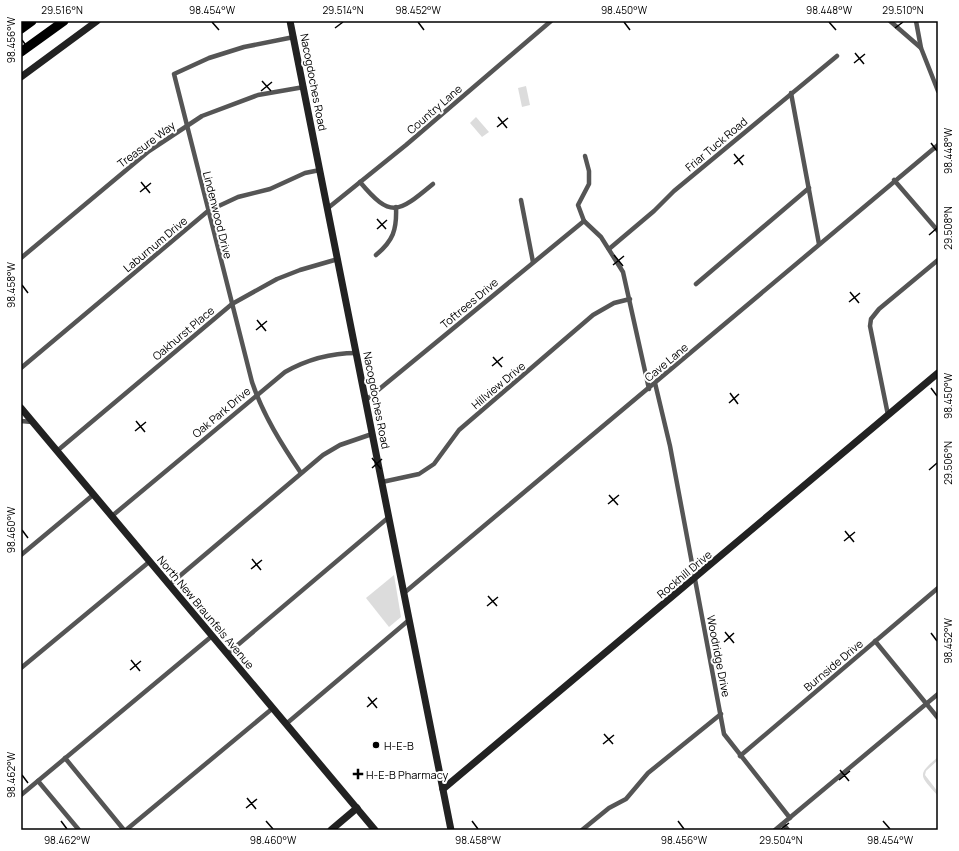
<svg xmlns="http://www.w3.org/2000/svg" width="959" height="851" font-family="Manrope,sans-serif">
<rect width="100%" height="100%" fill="#fff"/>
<g fill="#dcdcdc">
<path d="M 526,86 L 530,105 L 522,107 L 518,88 Z"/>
<path d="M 476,117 L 489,132 L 482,137 L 470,123 Z"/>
<path d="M 394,575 L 401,617 L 389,627 L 366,598 Z"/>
<path d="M 938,757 L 938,760 L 926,771 L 925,775 L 938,792 L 938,796 C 921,776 915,776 938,757 Z"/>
</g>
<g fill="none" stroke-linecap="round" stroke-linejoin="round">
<g stroke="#555" stroke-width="4.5">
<path d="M 890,21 L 921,48 L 938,91"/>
<path d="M 916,21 L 921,48"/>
<path d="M 294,37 L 244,47 L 209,58 L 174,74 L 252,382 C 263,415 282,445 301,473"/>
<path d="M 791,93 L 819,244"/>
<path d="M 894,180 L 938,231"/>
<path d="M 360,182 C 391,219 398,213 433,184"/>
<path d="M 521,200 L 533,262"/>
<path d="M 328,208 L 406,145 L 551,21"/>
<path d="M 584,221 L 601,237 L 623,272 L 649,389"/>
<path d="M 584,221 L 578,205 L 589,184 L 589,171 L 585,156"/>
<path d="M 609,249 L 654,211 L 674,191 L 837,56"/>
<path d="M 376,255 C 393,241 397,230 396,207"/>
<path d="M 21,258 L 149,151 L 202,116 L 258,95 L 304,87"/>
<path d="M 696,284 L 809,188"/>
<path d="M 21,368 L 208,211 L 238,197 L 270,189 L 305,173 L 320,170"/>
<path d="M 655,383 L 670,446 L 724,734 L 790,818"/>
<path d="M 366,400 L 584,221"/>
<path d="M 888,415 L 870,326 L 871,319 L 879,309 L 938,260"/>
<path d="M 21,421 L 32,422"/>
<path d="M 57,451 L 232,304 L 277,279 L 300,270 L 338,259"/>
<path d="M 382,482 L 419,474 L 434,464 L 459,430 L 593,315 L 614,303 L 630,299"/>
<path d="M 112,516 L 285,372 C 308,359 330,353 356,353"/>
<path d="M 21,555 L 93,495"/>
<path d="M 169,585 L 323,455 L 340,445 L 372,434"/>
<path d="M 404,593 L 938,145"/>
<path d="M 875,641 L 938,718"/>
<path d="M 227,654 L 389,517"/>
<path d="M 21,668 L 149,562"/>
<path d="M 286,724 L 409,620"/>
<path d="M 740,756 L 938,588"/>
<path d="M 65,758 L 124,830"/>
<path d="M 38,781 L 79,830"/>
<path d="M 21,795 L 212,636"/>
<path d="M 783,824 L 788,830"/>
<path d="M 126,830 L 273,708"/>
<path d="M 582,830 L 609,808 L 626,799 L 648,773 L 721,714"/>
<path d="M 775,830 L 938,694"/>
</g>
<g stroke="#222" stroke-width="7">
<path d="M 290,21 L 451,830"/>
<path d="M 21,77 L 97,21"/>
<path d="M 21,408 L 375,830"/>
<path d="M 443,789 L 938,373"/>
<path d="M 331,830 L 357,808"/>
</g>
<g stroke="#000" stroke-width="9">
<path d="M 21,29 L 32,21"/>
<path d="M 21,52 L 64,21"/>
</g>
</g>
<path fill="none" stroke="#000" stroke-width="1.5" d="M 212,22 L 219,30M 418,22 L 424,30M 624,22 L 630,30M 829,22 L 836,30M 55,28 L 62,22M 335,28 L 343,22M 895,28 L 903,22M 22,40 L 28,48M 855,53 L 864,64M 854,63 L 865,54M 262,81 L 271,91M 261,91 L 272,82M 498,117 L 507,128M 497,127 L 508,118M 931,143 L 937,151M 734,154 L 743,165M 734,164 L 744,155M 141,182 L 150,193M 140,192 L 151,183M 377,219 L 386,229M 377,229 L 387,220M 929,235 L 937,228M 614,255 L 623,266M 613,265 L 624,256M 22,285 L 28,293M 850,292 L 859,303M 849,302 L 860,293M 257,320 L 266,331M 256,330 L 267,321M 493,357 L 502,367M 492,366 L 503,357M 931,388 L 937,396M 730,393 L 738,404M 729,403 L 739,394M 136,421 L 145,432M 135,431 L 146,422M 372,458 L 381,469M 372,468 L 382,459M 929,470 L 937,463M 609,495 L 618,505M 608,504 L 619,495M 22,530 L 28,538M 845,531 L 854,542M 844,541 L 855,532M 252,559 L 261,570M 251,569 L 262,560M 488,596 L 497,606M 487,606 L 498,597M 725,632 L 734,643M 931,633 L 937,641M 724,642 L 734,633M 131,660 L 140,671M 130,670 L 141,661M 368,697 L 377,708M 367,707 L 377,698M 604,734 L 613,744M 603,744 L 614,735M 840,770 L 849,781M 22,775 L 28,783M 839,780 L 850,771M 247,798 L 256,809M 246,808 L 257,799M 61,821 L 67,829M 266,821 L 273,829M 472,821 L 478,829M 678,821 L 684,829M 883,821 L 890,829M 781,829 L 789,823"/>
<g fill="#000" stroke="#fff" stroke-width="1.5">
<circle cx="376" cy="745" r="4"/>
<path d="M356 768h4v4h4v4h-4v4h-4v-4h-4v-4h4z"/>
</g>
<g text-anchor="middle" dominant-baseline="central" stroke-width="4" stroke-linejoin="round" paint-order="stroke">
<g font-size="11" fill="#000" stroke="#fff">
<text transform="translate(314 82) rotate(79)">Nacogdoches Road</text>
<text transform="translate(434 109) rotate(-41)">Country Lane</text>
<text transform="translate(146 144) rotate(-37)">Treasure Way</text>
<text transform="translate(716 144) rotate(-40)">Friar Tuck Road</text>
<text transform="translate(218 215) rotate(76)">Lindenwood Drive</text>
<text transform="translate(155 244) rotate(-40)">Laburnum Drive</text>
<text transform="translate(469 303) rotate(-40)">Toftrees Drive</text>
<text transform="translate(183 333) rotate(-40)">Oakhurst Place</text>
<text transform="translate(666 362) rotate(-40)">Cave Lane</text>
<text transform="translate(498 385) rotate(-40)">Hillview Drive</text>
<text transform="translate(377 400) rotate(79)">Nacogdoches Road</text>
<text transform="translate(221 412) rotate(-40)">Oak Park Drive</text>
<text transform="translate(684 574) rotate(-40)">Rockhill Drive</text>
<text transform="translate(206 612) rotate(50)">North New Braunfels Avenue</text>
<text transform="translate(719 656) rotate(79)">Woodridge Drive</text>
<text transform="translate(833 665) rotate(-40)">Burnside Drive</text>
</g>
<g font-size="11" fill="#000" stroke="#fff" text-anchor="start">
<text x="384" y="745">H-E-B</text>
<text x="366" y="774">H-E-B Pharmacy</text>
</g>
</g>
<rect width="959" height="851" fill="none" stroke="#ffffff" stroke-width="44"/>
<rect x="22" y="22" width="915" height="807" fill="none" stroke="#000" stroke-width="1.5"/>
<g font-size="10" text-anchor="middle" fill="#000">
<text x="62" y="14">29.516°N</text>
<text x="212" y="14">98.454°W</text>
<text x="343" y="14">29.514°N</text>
<text x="418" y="14">98.452°W</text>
<text x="624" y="14">98.450°W</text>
<text x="829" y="14">98.448°W</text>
<text x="903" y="14">29.510°N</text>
<text transform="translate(11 40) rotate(-90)" y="4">98.456°W</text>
<text transform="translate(948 151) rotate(-90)" y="4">98.448°W</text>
<text transform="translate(948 228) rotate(-90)" y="4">29.508°N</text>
<text transform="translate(11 285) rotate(-90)" y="4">98.458°W</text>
<text transform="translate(948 396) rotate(-90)" y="4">98.450°W</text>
<text transform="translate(948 463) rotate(-90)" y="4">29.506°N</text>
<text transform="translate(11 530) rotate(-90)" y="4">98.460°W</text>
<text transform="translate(948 641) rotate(-90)" y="4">98.452°W</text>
<text transform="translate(11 775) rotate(-90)" y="4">98.462°W</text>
<text x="67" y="844">98.462°W</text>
<text x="273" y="844">98.460°W</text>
<text x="478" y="844">98.458°W</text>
<text x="684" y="844">98.456°W</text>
<text x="781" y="844">29.504°N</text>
<text x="890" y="844">98.454°W</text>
</g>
</svg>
